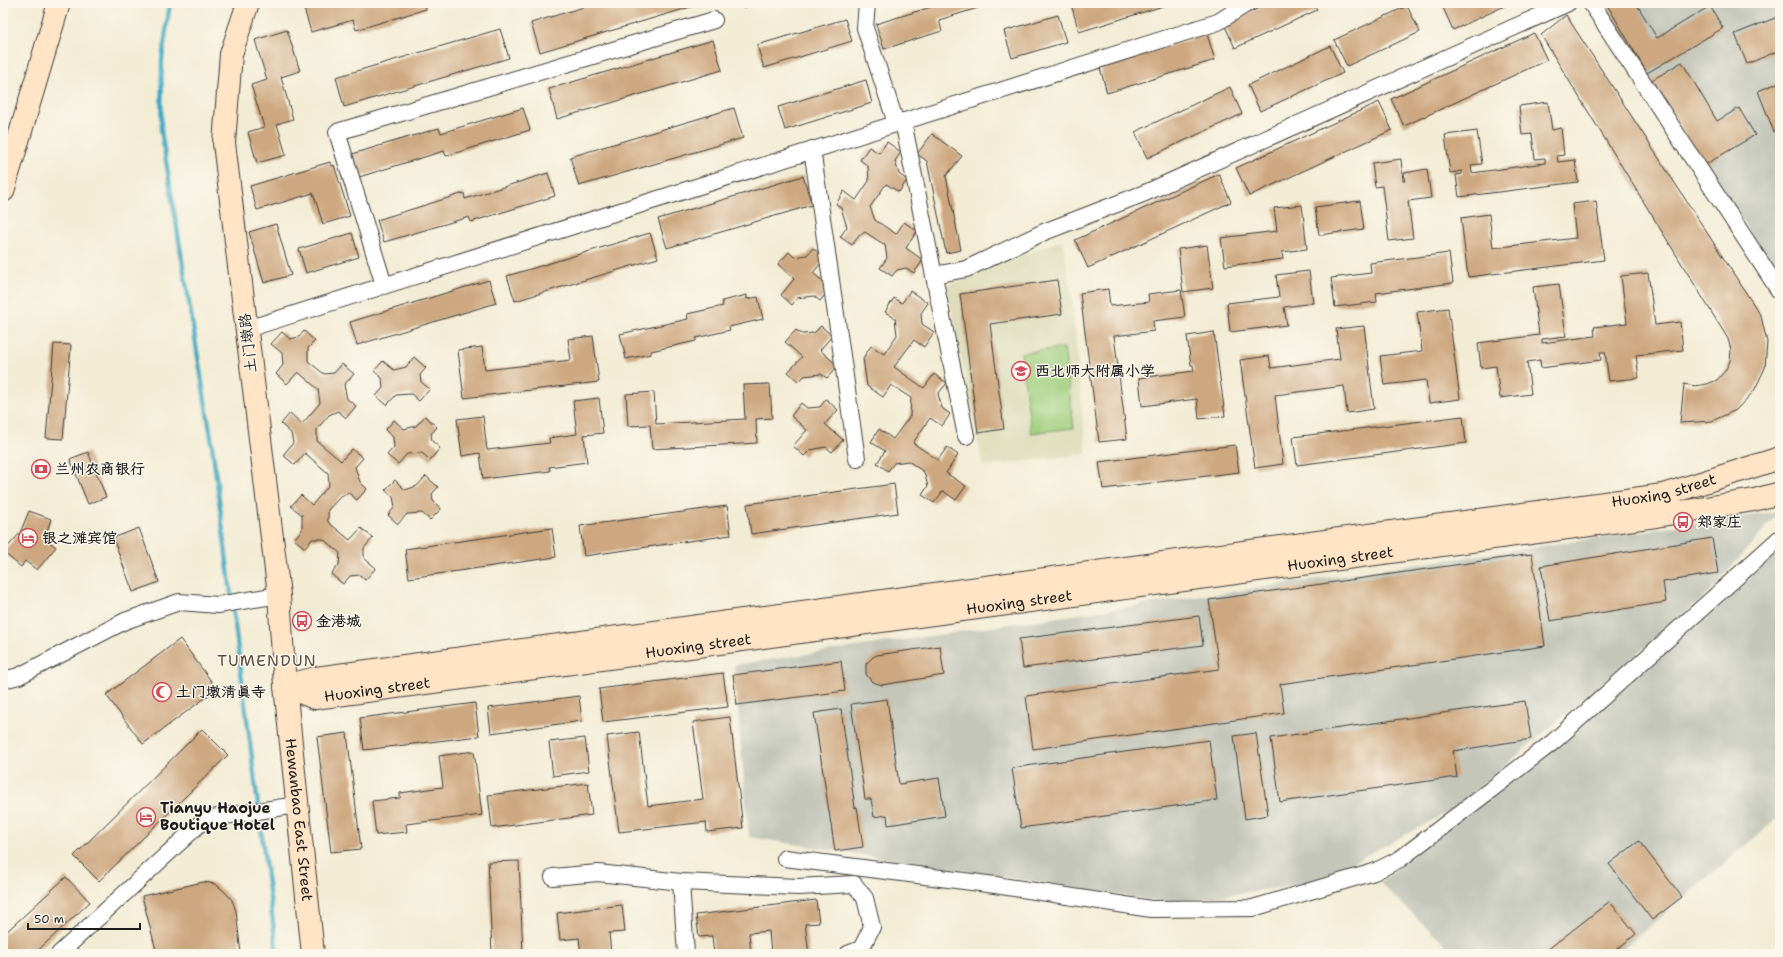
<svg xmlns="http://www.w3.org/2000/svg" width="1783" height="957" font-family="'Shantell Sans','LXGW WenKai TC',sans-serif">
<rect width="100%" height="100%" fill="#fbf7ec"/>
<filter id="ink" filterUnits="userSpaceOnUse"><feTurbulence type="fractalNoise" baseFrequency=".025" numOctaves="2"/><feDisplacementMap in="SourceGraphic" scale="8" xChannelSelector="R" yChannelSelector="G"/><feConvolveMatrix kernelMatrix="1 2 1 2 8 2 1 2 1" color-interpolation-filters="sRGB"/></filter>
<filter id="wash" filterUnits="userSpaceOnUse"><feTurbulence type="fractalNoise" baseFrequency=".012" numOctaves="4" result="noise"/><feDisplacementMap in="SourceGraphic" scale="16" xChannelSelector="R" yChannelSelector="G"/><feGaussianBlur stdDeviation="0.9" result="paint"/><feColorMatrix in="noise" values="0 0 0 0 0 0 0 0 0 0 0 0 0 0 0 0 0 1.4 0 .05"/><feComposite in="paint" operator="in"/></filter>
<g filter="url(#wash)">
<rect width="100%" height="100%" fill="#f3ecd5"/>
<path fill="#deddbb" d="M 1062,240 L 1071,289 L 1086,454 L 983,466 L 947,285 Z"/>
<g fill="#c3c6b9">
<path d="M 1599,3 L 1780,3 L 1780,278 Z"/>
<path d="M 1780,511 L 1708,594 L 1452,810 L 1314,883 L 1170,903 L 749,837 L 734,665 Z"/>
<path d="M 1780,544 L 1780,816 L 1617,954 L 1455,954 L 1380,883 Z"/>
</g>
<path fill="#9fcf7e" stroke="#5e764d" d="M 1064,348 L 1074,428 L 1031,433 L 1021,353 Z"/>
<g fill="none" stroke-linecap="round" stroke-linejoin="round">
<path stroke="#3ea8bf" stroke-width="4.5" d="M 170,3 L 162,59 L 161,130 L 211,437 L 277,954"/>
</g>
<g id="blocks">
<g fill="#cda77f">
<path d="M 310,3 L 350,3 L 350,5 L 356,3 L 425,3 L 426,9 L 356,30 L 353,20 L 311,32 L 303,5 Z"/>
<path d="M 597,3 L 704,3 L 540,52 L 531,23 Z"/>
<path d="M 742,3 L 757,3 L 743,8 Z"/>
<path d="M 929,3 L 994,3 L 939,20 L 942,31 L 884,49 L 876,24 L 931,7 Z"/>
<path d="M 1075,3 L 1173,3 L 1079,32 L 1071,4 Z"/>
<path d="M 1270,3 L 1314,3 L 1317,10 L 1235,48 L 1224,24 Z"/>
<path d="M 1441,3 L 1511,3 L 1453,30 Z"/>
<path d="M 1606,3 L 1636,3 L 1657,38 L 1710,6 L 1723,28 L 1647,73 Z"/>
<path d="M 1407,6 L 1420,32 L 1347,66 L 1334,40 Z"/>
<path d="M 1058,15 L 1066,42 L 1012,58 L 1004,31 Z"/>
<path d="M 1566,15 L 1761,316 L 1767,342 L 1765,368 L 1754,391 L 1736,410 L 1712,421 L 1680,423 L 1684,384 L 1695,386 L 1707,384 L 1717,380 L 1725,371 L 1730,361 L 1731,350 L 1728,339 L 1541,35 Z"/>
<path d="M 1780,16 L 1780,50 L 1747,64 L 1735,34 Z"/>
<path d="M 845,19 L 852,41 L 764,68 L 757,45 Z"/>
<path d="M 500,29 L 509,58 L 344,107 L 336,77 Z"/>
<path d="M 287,30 L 300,71 L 281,77 L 293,119 L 277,124 L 286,155 L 257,163 L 248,132 L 264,127 L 251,85 L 267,80 L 255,40 Z"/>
<path d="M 1534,33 L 1547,60 L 1404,126 L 1391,99 Z"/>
<path d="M 1207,34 L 1215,60 L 1107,93 L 1100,68 Z"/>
<path d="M 713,40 L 722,70 L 557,119 L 549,89 Z"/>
<path d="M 1330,46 L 1343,73 L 1260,111 L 1248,85 Z"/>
<path d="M 1682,62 L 1717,121 L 1739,108 L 1755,135 L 1703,166 L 1652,80 Z"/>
<path d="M 866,80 L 872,103 L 785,130 L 778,107 Z"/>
<path d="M 1780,82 L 1780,129 L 1774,132 L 1758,91 Z"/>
<path d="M 1230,87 L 1242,114 L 1147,158 L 1135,132 Z"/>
<path d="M 1379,102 L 1392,130 L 1249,196 L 1236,168 Z"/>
<path d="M 1548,102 L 1552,130 L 1561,128 L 1564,155 L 1557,156 L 1558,162 L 1575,160 L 1578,182 L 1459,197 L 1456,175 L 1462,174 L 1462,171 L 1450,173 L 1445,135 L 1477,131 L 1482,164 L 1471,165 L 1472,173 L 1545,163 L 1545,158 L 1535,159 L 1532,134 L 1522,135 L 1519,106 Z"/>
<path d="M 523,108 L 530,130 L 446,156 L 444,151 L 359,177 L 352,154 L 439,128 L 441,133 Z"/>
<path d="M 734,108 L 743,138 L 579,186 L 570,157 Z"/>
<path d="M 932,134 L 962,156 L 946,176 L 961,250 L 946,253 L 927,161 L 917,154 Z"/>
<path d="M 887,142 L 901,152 L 895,161 L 899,174 L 907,180 L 899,192 L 886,184 L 870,207 L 875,220 L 896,234 L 904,222 L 917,231 L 906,248 L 923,260 L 914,273 L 906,268 L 897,270 L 892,276 L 880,268 L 887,258 L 885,245 L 865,232 L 859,236 L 852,245 L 840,237 L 847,227 L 841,208 L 836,204 L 844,191 L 856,200 L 869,181 L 868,166 L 860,160 L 869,147 L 879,153 Z"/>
<path d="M 1401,159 L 1403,181 L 1405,181 L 1404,173 L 1427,169 L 1431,198 L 1408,201 L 1413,238 L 1389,241 L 1382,186 L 1375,187 L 1372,163 Z"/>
<path d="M 330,162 L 332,166 L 334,165 L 350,216 L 323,224 L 313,193 L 257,210 L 250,186 Z"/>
<path d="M 548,173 L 555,196 L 471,222 L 469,217 L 384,242 L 377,220 L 464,193 L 465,199 Z"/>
<path d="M 1219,174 L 1231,202 L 1088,268 L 1075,240 Z"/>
<path d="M 803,176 L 812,205 L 667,248 L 658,219 Z"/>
<path d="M 1360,201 L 1364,229 L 1319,235 L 1315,207 Z"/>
<path d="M 1596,201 L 1604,260 L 1468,277 L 1461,218 L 1489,214 L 1493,248 L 1576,238 L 1572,204 Z"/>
<path d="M 1302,205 L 1307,249 L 1282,252 L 1283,259 L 1225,266 L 1221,238 L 1277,231 L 1274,208 Z"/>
<path d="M 276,224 L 291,275 L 264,283 L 249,232 Z"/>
<path d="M 352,233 L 359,257 L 306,273 L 299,249 Z"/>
<path d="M 650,233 L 658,258 L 515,301 L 507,276 Z"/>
<path d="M 1207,245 L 1213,288 L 1183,292 L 1178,249 Z"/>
<path d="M 813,248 L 825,258 L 813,273 L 831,288 L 820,301 L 814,296 L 797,298 L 792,305 L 781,295 L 794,279 L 778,264 L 789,252 L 794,257 L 807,255 Z"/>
<path d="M 1449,253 L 1453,283 L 1376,293 L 1377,302 L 1335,307 L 1331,278 L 1371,273 L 1370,263 Z"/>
<path d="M 1309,271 L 1313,303 L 1284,307 L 1287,325 L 1230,332 L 1227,303 L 1279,297 L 1276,275 Z"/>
<path d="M 1648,273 L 1655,325 L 1680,322 L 1683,350 L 1636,355 L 1639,378 L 1609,381 L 1605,352 L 1600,352 L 1601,360 L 1541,368 L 1540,360 L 1527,362 L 1531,394 L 1500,398 L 1496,366 L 1481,368 L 1478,343 L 1539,335 L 1533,287 L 1559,284 L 1566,336 L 1542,339 L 1542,343 L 1595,336 L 1594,327 L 1627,323 L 1621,276 Z"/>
<path d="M 489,280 L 496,303 L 357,345 L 350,322 Z"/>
<path d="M 1057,280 L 1062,314 L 990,324 L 1004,429 L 978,433 L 960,294 Z"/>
<path d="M 1108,289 L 1110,306 L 1149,302 L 1148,294 L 1181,290 L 1185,317 L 1153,321 L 1154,331 L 1114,336 L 1127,439 L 1099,442 L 1080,293 Z"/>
<path d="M 910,291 L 928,303 L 921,313 L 922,324 L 934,332 L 924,347 L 914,340 L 894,367 L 924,388 L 934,374 L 947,383 L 938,394 L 942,408 L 950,414 L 942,426 L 930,418 L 913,443 L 938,460 L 947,447 L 958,455 L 946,473 L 966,486 L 956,500 L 943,491 L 934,503 L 922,495 L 928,486 L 924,472 L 908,461 L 894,463 L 888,471 L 877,463 L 885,451 L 871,442 L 879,429 L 893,439 L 910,416 L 911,398 L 891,385 L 883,397 L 867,386 L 863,358 L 871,346 L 884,354 L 897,335 L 895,318 L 885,312 L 894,298 L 902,303 Z"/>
<path d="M 747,295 L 747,299 L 758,297 L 763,319 L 729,327 L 730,330 L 696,338 L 696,341 L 651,351 L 651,354 L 626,359 L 620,334 L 688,319 L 687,314 L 723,306 L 722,301 Z"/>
<path d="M 1448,308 L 1460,399 L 1429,403 L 1426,380 L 1384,385 L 1380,356 L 1422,351 L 1417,312 Z"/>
<path d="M 821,326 L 832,336 L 820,350 L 838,366 L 827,378 L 821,374 L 804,376 L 799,382 L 788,372 L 802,357 L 785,342 L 796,330 L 802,334 L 814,333 Z"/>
<path d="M 1364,326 L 1374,409 L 1347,413 L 1344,386 L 1275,395 L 1283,464 L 1255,468 L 1240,360 L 1269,356 L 1271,368 L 1340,359 L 1336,329 Z"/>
<path d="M 304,331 L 315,341 L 308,348 L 308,361 L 324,374 L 334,373 L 342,364 L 354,374 L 344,385 L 347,399 L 356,406 L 346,418 L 338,411 L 329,415 L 317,429 L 317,441 L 341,461 L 352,449 L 363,458 L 355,467 L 360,482 L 367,489 L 357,500 L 349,493 L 341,496 L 328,510 L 328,522 L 350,540 L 361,528 L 373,538 L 364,548 L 364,558 L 376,568 L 365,580 L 360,575 L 350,576 L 343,584 L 331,574 L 339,565 L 340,553 L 323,539 L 312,539 L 305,548 L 294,539 L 302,530 L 302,515 L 291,506 L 301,495 L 312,505 L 329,485 L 328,473 L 305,453 L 295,465 L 283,455 L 293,443 L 291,433 L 281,424 L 290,413 L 302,424 L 320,403 L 318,389 L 298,372 L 287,384 L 276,374 L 283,365 L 282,353 L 271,344 L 282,332 L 290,339 L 299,337 Z"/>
<path d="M 1214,332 L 1225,416 L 1199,419 L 1197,399 L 1142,406 L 1139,378 L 1194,371 L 1193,365 L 1191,365 L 1187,336 Z"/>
<path d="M 593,336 L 599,382 L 464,398 L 458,350 L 482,347 L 485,370 L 571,360 L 568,339 Z"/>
<path d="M 54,344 L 71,345 L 63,439 L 46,438 Z"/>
<path d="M 414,357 L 426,368 L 420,375 L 421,382 L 430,389 L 419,401 L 411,394 L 396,395 L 387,405 L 376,396 L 383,388 L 382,378 L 374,371 L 383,361 L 394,370 L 406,367 Z"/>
<path d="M 770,384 L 772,418 L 756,419 L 757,443 L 652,449 L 650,425 L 628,426 L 626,394 L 654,392 L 656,424 L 745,419 L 743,385 Z"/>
<path d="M 599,398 L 603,433 L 584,435 L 587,462 L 549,467 L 550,471 L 483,479 L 480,453 L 462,456 L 457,419 L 483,416 L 487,450 L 550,443 L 549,438 L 577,434 L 573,401 Z"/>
<path d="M 826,399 L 838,410 L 825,424 L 843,440 L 832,452 L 826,447 L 810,450 L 804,456 L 793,446 L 807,430 L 791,416 L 801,403 L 807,408 L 820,407 Z"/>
<path d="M 425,416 L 437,427 L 431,434 L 432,441 L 440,448 L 430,460 L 422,453 L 407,454 L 398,464 L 387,455 L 394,447 L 393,437 L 385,430 L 394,420 L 404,429 L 416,426 Z"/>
<path d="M 1463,416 L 1466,443 L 1297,465 L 1293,437 Z"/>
<path d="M 1235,445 L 1239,472 L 1103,489 L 1099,462 Z"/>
<path d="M 88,452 L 106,497 L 88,504 L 70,459 Z"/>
<path d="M 426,476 L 438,487 L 432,494 L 433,501 L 441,509 L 430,520 L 422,513 L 407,514 L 398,524 L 388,515 L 395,507 L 393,497 L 385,490 L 395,480 L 405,490 L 417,486 Z"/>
<path d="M 894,484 L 898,513 L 751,534 L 747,504 Z"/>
<path d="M 727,506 L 731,535 L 584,556 L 580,526 Z"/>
<path d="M 29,511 L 51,519 L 45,538 L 56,547 L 37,570 L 25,561 L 21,567 L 3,552 L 20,533 Z"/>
<path d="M 139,528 L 159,582 L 133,592 L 113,538 Z"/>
<path d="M 552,528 L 556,557 L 409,578 L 405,549 Z"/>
<path d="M 1712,538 L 1718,573 L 1663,582 L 1666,602 L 1550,621 L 1541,566 Z"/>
<path d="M 1532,554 L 1545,646 L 1280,684 L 1284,713 L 1033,749 L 1026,696 L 1219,669 L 1209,600 Z"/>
<path d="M 1199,616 L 1203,645 L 1023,668 L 1019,639 Z"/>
<path d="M 180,639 L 217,689 L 143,744 L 106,695 Z"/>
<path d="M 940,646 L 944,675 L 882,685 L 872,682 L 866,674 L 866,664 L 873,657 L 877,655 Z"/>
<path d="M 841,661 L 845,691 L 737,705 L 733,675 Z"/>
<path d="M 723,673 L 728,707 L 603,722 L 599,689 Z"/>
<path d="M 579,696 L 582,721 L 491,733 L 488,708 Z"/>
<path d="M 887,699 L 899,784 L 939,778 L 945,816 L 888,825 L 887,815 L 874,817 L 871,799 L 865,799 L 851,704 Z"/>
<path d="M 1525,701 L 1531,739 L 1453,751 L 1457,777 L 1280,802 L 1271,738 Z"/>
<path d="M 475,703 L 479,736 L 364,750 L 360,718 Z"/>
<path d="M 841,709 L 855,808 L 857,807 L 863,847 L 835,851 L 814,713 Z"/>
<path d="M 730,717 L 743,828 L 707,832 L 706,822 L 619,832 L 607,736 L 639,732 L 648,806 L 703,799 L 693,722 Z"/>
<path d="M 202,729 L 228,755 L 99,881 L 74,856 Z"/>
<path d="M 347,733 L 361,849 L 331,852 L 317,737 Z"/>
<path d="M 1256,733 L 1268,815 L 1245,819 L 1234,736 Z"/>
<path d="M 585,738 L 589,771 L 553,776 L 549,742 Z"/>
<path d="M 1209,740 L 1217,800 L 1021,828 L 1012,768 Z"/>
<path d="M 474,751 L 482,815 L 406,824 L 407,832 L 376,835 L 372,801 L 400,798 L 400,793 L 443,787 L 439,756 Z"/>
<path d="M 588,783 L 592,815 L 492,828 L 488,795 Z"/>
<path d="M 1639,841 L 1682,897 L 1652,920 L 1609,864 Z"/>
<path d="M 519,861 L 523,954 L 492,954 L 488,862 Z"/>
<path d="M 66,877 L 90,902 L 34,954 L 3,954 L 3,935 Z"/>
<path d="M 203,882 L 215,884 L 224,891 L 232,900 L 236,911 L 241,954 L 157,954 L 142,896 Z"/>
<path d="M 816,900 L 819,923 L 805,924 L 809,954 L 771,954 L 769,931 L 749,933 L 751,954 L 714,954 L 712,936 L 699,937 L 696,915 Z"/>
<path d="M 1610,901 L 1636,934 L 1611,954 L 1542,954 Z"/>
<path d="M 622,905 L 625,932 L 609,933 L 611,954 L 581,954 L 579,938 L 560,940 L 557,913 Z"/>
</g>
</g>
</g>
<g filter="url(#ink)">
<use href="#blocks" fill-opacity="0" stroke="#3c3b38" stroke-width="1"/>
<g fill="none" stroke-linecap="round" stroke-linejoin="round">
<defs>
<g id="street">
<path d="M 867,3 L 865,28 L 896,123"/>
<path d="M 1591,3 L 1780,292"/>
<path d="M 903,121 L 966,436"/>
<path d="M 812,149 L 857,459"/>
<path d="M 934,275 L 966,269 L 1044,232 L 1145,193 L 1568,3"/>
<path d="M 384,285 L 337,132 L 714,20"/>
<path d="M 247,329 L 1218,22 L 1248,3"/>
<path d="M 3,680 L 19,676 L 125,621 L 179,602 L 218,605 L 279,595"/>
<path d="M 785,858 L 995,885 L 1151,909 L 1253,908 L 1374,872 L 1400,859 L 1553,742 L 1780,538"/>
<path d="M 553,877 L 598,873 L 681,882 L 798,887 L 854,884 L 865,898 L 872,927 L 861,949 L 848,954"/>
<path d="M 681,882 L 686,954"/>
<path d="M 59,954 L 205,819 L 297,805"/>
</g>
<g id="secondary">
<path id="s1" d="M 248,3 L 231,54 L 224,143 L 279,595 L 285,686 L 313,954"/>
<path d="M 3,191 L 59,3"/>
<path id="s2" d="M 285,686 L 316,678 L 1663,495 L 1780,458"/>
<path id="s3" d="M 285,686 L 315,698 L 1656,516 L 1754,500 L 1780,493"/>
</g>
</defs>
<use href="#street" stroke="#3c3b38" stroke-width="18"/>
<use href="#secondary" stroke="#3c3b38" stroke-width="24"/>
<use href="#street" stroke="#fff" stroke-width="16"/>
<use href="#secondary" stroke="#ffe4c6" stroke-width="22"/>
</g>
</g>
<defs>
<symbol id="school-ring" viewBox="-11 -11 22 22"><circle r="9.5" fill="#fbf7ec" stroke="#d1495b" stroke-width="1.5"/><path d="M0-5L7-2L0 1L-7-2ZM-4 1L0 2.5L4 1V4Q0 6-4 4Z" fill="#d1495b"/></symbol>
<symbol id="bank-ring" viewBox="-11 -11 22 22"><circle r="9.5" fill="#fbf7ec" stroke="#d1495b" stroke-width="1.5"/><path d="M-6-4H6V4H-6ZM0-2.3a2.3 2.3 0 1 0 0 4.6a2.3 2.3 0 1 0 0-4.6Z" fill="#d1495b"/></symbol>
<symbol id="bus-ring" viewBox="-11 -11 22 22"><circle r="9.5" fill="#fbf7ec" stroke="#d1495b" stroke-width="1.5"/><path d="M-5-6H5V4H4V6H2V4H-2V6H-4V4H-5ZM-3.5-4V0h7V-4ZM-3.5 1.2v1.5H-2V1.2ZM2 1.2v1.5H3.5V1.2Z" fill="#d1495b"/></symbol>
<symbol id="hotel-ring" viewBox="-11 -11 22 22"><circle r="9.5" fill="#fbf7ec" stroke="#d1495b" stroke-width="1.5"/><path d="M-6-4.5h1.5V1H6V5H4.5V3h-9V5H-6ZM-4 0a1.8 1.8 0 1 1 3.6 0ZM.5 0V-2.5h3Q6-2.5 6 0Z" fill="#d1495b"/></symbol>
<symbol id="mosque-ring" viewBox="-11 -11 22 22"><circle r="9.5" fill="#fbf7ec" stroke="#d1495b" stroke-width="1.5"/><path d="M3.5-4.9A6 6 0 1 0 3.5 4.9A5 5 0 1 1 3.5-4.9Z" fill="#d1495b"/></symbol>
</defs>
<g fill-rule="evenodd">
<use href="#school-ring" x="1010" y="360" width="22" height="22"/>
<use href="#bank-ring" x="30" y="458" width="22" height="22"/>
<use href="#bus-ring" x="1672" y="511" width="22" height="22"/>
<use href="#hotel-ring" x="17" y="527" width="22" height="22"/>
<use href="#bus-ring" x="291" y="610" width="22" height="22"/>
<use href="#mosque-ring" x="151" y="681" width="22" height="22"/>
<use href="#hotel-ring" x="135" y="806" width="22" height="22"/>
</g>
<g text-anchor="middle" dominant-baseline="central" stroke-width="3" stroke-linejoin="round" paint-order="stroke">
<g font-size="15" fill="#1c1c1c" stroke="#fbf7ec">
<text transform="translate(248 343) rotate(-97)">土门墩路</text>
<text stroke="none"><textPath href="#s2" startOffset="1393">Huoxing street</textPath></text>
<text stroke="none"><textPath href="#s3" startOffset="1067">Huoxing street</textPath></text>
<text stroke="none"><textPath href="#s3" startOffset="743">Huoxing street</textPath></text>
<text stroke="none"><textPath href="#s3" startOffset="419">Huoxing street</textPath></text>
<text stroke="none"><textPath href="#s3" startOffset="95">Huoxing street</textPath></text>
<text stroke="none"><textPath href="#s1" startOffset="824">Hewanbao East Street</textPath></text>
</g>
<g font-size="15" font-weight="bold" fill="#1c1c1c" stroke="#fbf7ec" text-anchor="start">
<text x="1035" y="371">西北师大附属小学</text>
<text x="55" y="469">兰州农商银行</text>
<text x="1697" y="522">郑家庄</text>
<text x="42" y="538">银之滩宾馆</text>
<text x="316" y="621">金港城</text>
<text x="176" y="692">土门墩清真寺</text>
<text x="160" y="808">Tianyu Haojue<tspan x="160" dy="17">Boutique Hotel</tspan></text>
</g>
<g font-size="16" letter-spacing="1" fill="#5a4d3f" stroke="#fbf7ec">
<text x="267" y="660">TUMENDUN</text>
</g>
</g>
<rect width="1783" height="957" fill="none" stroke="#fbf7ec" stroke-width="16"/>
<path d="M28 923v6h112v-6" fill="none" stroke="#1c1c1c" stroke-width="2"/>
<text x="34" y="923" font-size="12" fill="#1c1c1c" stroke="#fbf7ec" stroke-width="3" paint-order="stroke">50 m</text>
</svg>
